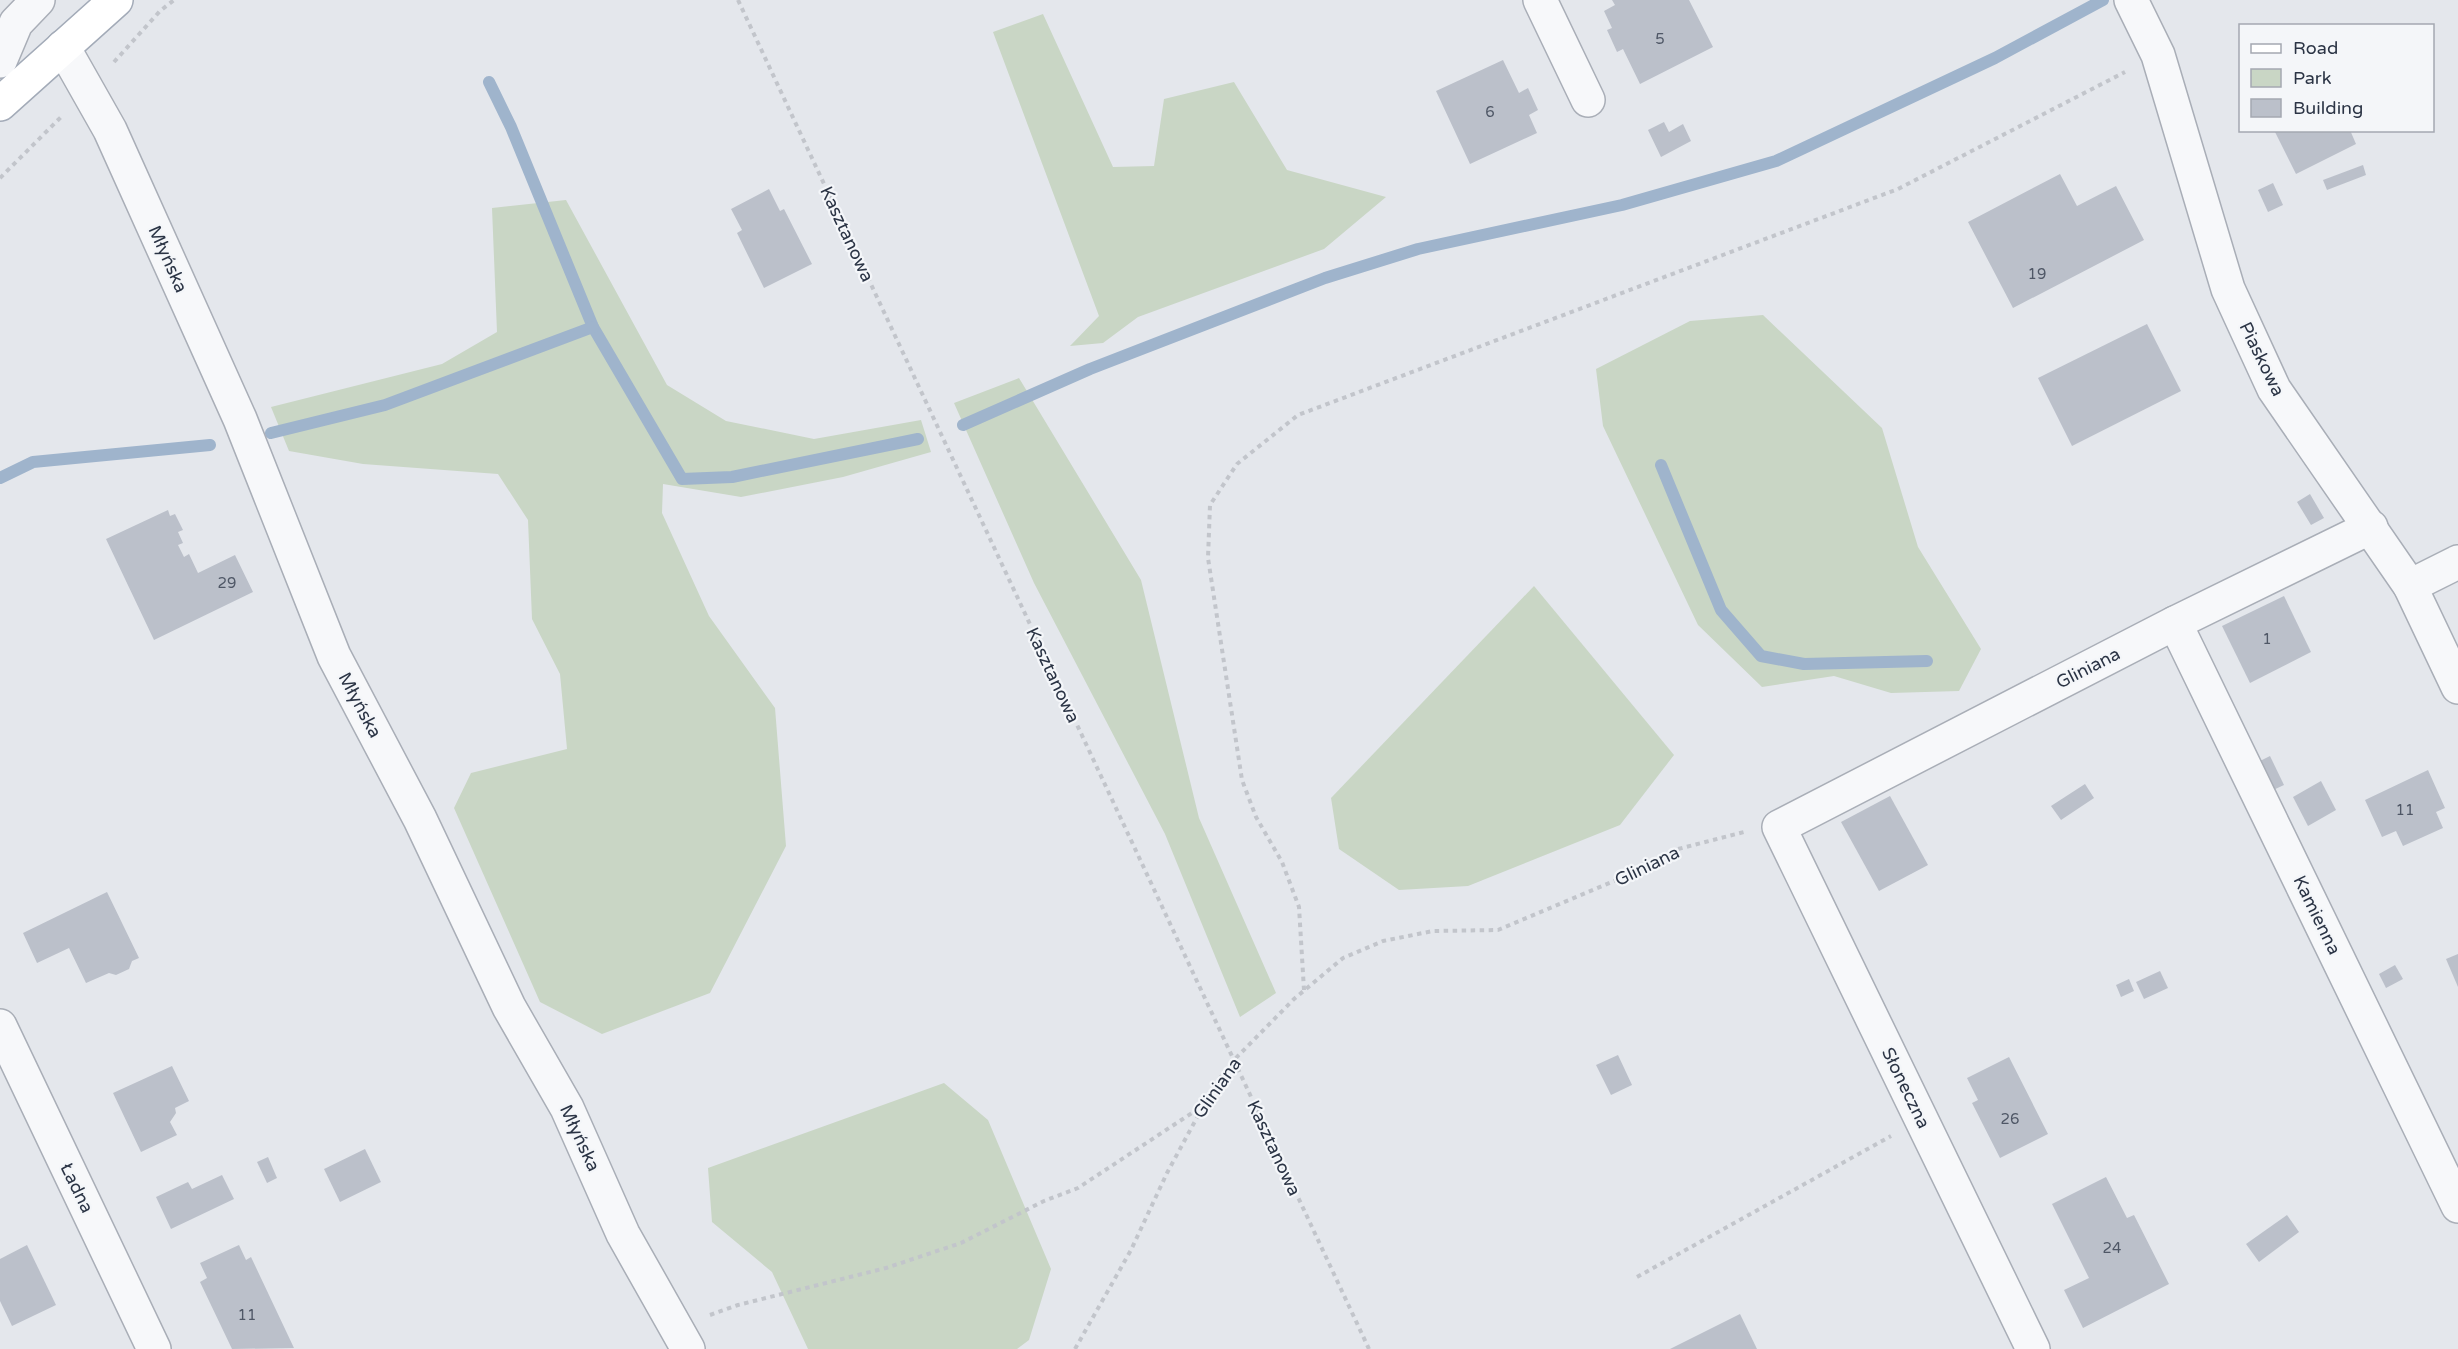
<svg xmlns="http://www.w3.org/2000/svg" width="2458" height="1349" font-family="'Varela Round',sans-serif">
<rect width="100%" height="100%" fill="#e4e7ec"/>
<g fill="#c9d6c5">
<path d="M 1043,14 L 1113,167 L 1154,166 L 1164,99 L 1234,82 L 1287,170 L 1386,197 L 1324,249 L 1138,317 L 1103,343 L 1070,346 L 1099,316 L 993,32 Z"/>
<path d="M 566,200 L 667,385 L 726,421 L 814,439 L 921,420 L 931,452 L 843,477 L 741,497 L 663,484 L 662,513 L 709,616 L 775,708 L 786,846 L 710,993 L 602,1034 L 540,1002 L 454,808 L 471,773 L 567,749 L 560,674 L 532,619 L 528,520 L 498,474 L 363,464 L 289,451 L 271,407 L 442,364 L 497,332 L 492,208 Z"/>
<path d="M 1763,315 L 1882,428 L 1918,547 L 1981,649 L 1959,691 L 1891,693 L 1834,676 L 1762,687 L 1698,625 L 1603,426 L 1596,369 L 1690,321 Z"/>
<path d="M 1019,378 L 1141,580 L 1199,818 L 1276,993 L 1240,1017 L 1165,834 L 1034,583 L 954,403 Z"/>
<path d="M 1534,586 L 1674,755 L 1620,825 L 1468,886 L 1399,890 L 1339,849 L 1331,798 Z"/>
<path d="M 944,1083 L 988,1120 L 1051,1269 L 1029,1340 L 1017,1349 L 808,1349 L 772,1272 L 712,1222 L 708,1168 Z"/>
</g>
<g fill="none" stroke-linecap="round" stroke-linejoin="round">
<g stroke="#9fb4cc" stroke-width="12">
<path d="M 489,82 L 511,127 L 593,327 L 682,479 L 732,477 L 918,439"/>
<path d="M 963,425 L 1090,369 L 1325,278 L 1418,249 L 1622,205 L 1776,161 L 1995,58 L 2103,0"/>
<path d="M 271,433 L 385,405 L 593,327"/>
<path d="M 1661,465 L 1721,610 L 1761,656 L 1804,664 L 1927,661"/>
<path d="M 0,478 L 33,462 L 210,445"/>
</g>
</g>
<g fill="#bbc0ca">
<path d="M 1612,0 L 1689,0 L 1713,47 L 1640,84 L 1623,49 L 1617,52 L 1607,30 L 1612,28 L 1604,11 L 1615,5 Z"/>
<path d="M 1503,60 L 1519,93 L 1528,88 L 1538,110 L 1529,115 L 1537,133 L 1470,164 L 1436,91 Z"/>
<path d="M 1664,122 L 1669,132 L 1683,124 L 1691,141 L 1661,157 L 1648,130 Z"/>
<path d="M 2274,130 L 2350,130 L 2356,144 L 2296,174 Z"/>
<path d="M 2363,165 L 2366,175 L 2327,190 L 2323,180 Z"/>
<path d="M 2060,174 L 2077,206 L 2116,186 L 2144,240 L 2013,308 L 1968,222 Z"/>
<path d="M 2273,183 L 2283,205 L 2268,212 L 2258,190 Z"/>
<path d="M 769,189 L 780,211 L 784,209 L 812,264 L 764,288 L 737,233 L 742,230 L 731,209 Z"/>
<path d="M 2147,324 L 2181,391 L 2072,446 L 2038,378 Z"/>
<path d="M 2310,494 L 2324,518 L 2311,525 L 2297,502 Z"/>
<path d="M 168,510 L 170,516 L 175,514 L 183,530 L 178,532 L 183,543 L 178,545 L 184,557 L 189,554 L 198,573 L 235,555 L 253,592 L 154,640 L 106,539 Z"/>
<path d="M 2284,596 L 2311,652 L 2250,683 L 2222,626 Z"/>
<path d="M 2270,756 L 2284,785 L 2271,791 L 2258,762 Z"/>
<path d="M 2428,770 L 2445,808 L 2436,812 L 2443,828 L 2403,846 L 2396,831 L 2382,837 L 2365,800 Z"/>
<path d="M 2321,781 L 2336,810 L 2308,826 L 2293,797 Z"/>
<path d="M 2085,784 L 2094,798 L 2061,820 L 2051,806 Z"/>
<path d="M 1890,796 L 1928,865 L 1879,891 L 1841,822 Z"/>
<path d="M 107,892 L 139,958 L 132,961 L 129,969 L 116,975 L 109,973 L 86,983 L 69,948 L 37,963 L 23,933 Z"/>
<path d="M 2458,954 L 2458,987 L 2446,959 Z"/>
<path d="M 2395,965 L 2403,979 L 2386,988 L 2379,974 Z"/>
<path d="M 2160,971 L 2168,988 L 2144,999 L 2136,982 Z"/>
<path d="M 2129,979 L 2134,991 L 2121,997 L 2116,985 Z"/>
<path d="M 1618,1055 L 1632,1085 L 1611,1095 L 1596,1065 Z"/>
<path d="M 2009,1057 L 2048,1134 L 2000,1158 L 1972,1103 L 1978,1100 L 1967,1078 Z"/>
<path d="M 172,1066 L 189,1101 L 175,1108 L 176,1113 L 170,1122 L 177,1135 L 141,1152 L 113,1093 Z"/>
<path d="M 365,1149 L 381,1182 L 340,1202 L 324,1169 Z"/>
<path d="M 268,1157 L 277,1178 L 267,1183 L 257,1162 Z"/>
<path d="M 222,1175 L 234,1199 L 171,1229 L 156,1197 L 188,1182 L 192,1189 Z"/>
<path d="M 2106,1177 L 2127,1218 L 2134,1215 L 2169,1284 L 2083,1328 L 2064,1290 L 2089,1278 L 2052,1204 Z"/>
<path d="M 2287,1215 L 2299,1232 L 2259,1262 L 2246,1244 Z"/>
<path d="M 27,1245 L 56,1305 L 12,1326 L 0,1301 L 0,1259 Z"/>
<path d="M 239,1245 L 246,1260 L 251,1257 L 294,1348 L 232,1349 L 200,1282 L 207,1278 L 200,1263 Z"/>
<path d="M 1740,1314 L 1757,1349 L 1670,1349 Z"/>
</g>
<g fill="none" stroke-linecap="round" stroke-linejoin="round">
<defs>
<g id="minor">
<path d="M 1540,0 L 1588,100"/>
<path d="M 2131,0 L 2158,55 L 2228,289 L 2274,389 L 2410,586 L 2458,687"/>
<path d="M 63,47 L 110,130 L 240,419 L 334,656 L 420,819 L 509,1007 L 567,1108 L 623,1234 L 688,1349"/>
<path d="M 0,61 L 16,23 L 38,0"/>
<path d="M 2410,586 L 2458,562"/>
<path d="M 2175,623 L 2458,1206"/>
<path d="M 0,1026 L 154,1349"/>
<path d="M 2033,1349 L 1779,827 L 2173,624 L 2371,527"/>
</g>
<path id="major" d="M 0,104 L 116,0"/>
</defs>
<use href="#minor" stroke="#a9aeb7" stroke-width="36"/>
<use href="#major" stroke="#a3abb8" stroke-width="36"/>
<g stroke="#c2c5cb" stroke-width="4" stroke-dasharray="4.5 4.5" stroke-linecap="butt">
<path d="M 738,0 L 1369,1349"/>
<path d="M 114,62 L 160,11 L 174,0"/>
<path d="M 0,178 L 61,117"/>
<path d="M 1304,990 L 1299,907 L 1282,862 L 1256,817 L 1242,780 L 1208,558 L 1210,505 L 1237,464 L 1298,415 L 1898,189 L 2125,72"/>
<path d="M 1637,1277 L 1891,1136"/>
<path d="M 710,1315 L 738,1305 L 886,1268 L 961,1243 L 1044,1201 L 1078,1188 L 1201,1107"/>
<path d="M 1075,1349 L 1131,1250 L 1167,1173 L 1214,1086 L 1233,1061 L 1294,999 L 1343,958 L 1383,941 L 1433,931 L 1498,930 L 1619,879 L 1678,849 L 1744,832"/>
</g>
<use href="#minor" stroke="#f7f8fa" stroke-width="33"/>
<use href="#major" stroke="#fff" stroke-width="33"/>
</g>
<g text-anchor="middle" dominant-baseline="central" stroke-width="4.5" stroke-linejoin="round" paint-order="stroke">
<g font-size="15" fill="#4f5766">
<text x="1660" y="39">5</text>
<text x="1490" y="112">6</text>
<text x="2037" y="274">19</text>
<text x="227" y="583">29</text>
<text x="2267" y="639">1</text>
<text x="2405" y="810">11</text>
<text x="2010" y="1119">26</text>
<text x="2112" y="1248">24</text>
<text x="247" y="1315">11</text>
</g>
<g font-size="18" fill="#2b3445" stroke="#f4f6f9">
<text transform="translate(847 234) rotate(65)">Kasztanowa</text>
<text transform="translate(168 259) rotate(66)">Młyńska</text>
<text transform="translate(2262 359) rotate(64)">Piaskowa</text>
<text transform="translate(2088 668) rotate(-27)">Gliniana</text>
<text transform="translate(1053 675) rotate(65)">Kasztanowa</text>
<text transform="translate(360 705) rotate(62)">Młyńska</text>
<text transform="translate(1647 866) rotate(-26)">Gliniana</text>
<text transform="translate(2317 915) rotate(64)">Kamienna</text>
<text transform="translate(1217 1088) rotate(-55)">Gliniana</text>
<text transform="translate(1906 1088) rotate(64)">Słoneczna</text>
<text transform="translate(580 1138) rotate(65)">Młyńska</text>
<text transform="translate(1274 1148) rotate(65)">Kasztanowa</text>
<text transform="translate(77 1188) rotate(64)">Ładna</text>
</g>
</g>
<rect x="2239" y="24" width="195" height="108" fill="#f4f6f9" stroke="#a4a8b1" stroke-width="1.5"/>
<rect x="2251" y="44" width="30" height="9" fill="#ffffff" stroke="#a4a8b1" stroke-width="1.5"/>
<text x="2293" y="54" font-size="18" fill="#2b3445">Road</text>
<rect x="2251" y="69" width="30" height="18" fill="#c9d6c5" stroke="#a4a8b1" stroke-width="1.5"/>
<text x="2293" y="84" font-size="18" fill="#2b3445">Park</text>
<rect x="2251" y="99" width="30" height="18" fill="#bbc0ca" stroke="#a4a8b1" stroke-width="1.5"/>
<text x="2293" y="114" font-size="18" fill="#2b3445">Building</text>
</svg>
